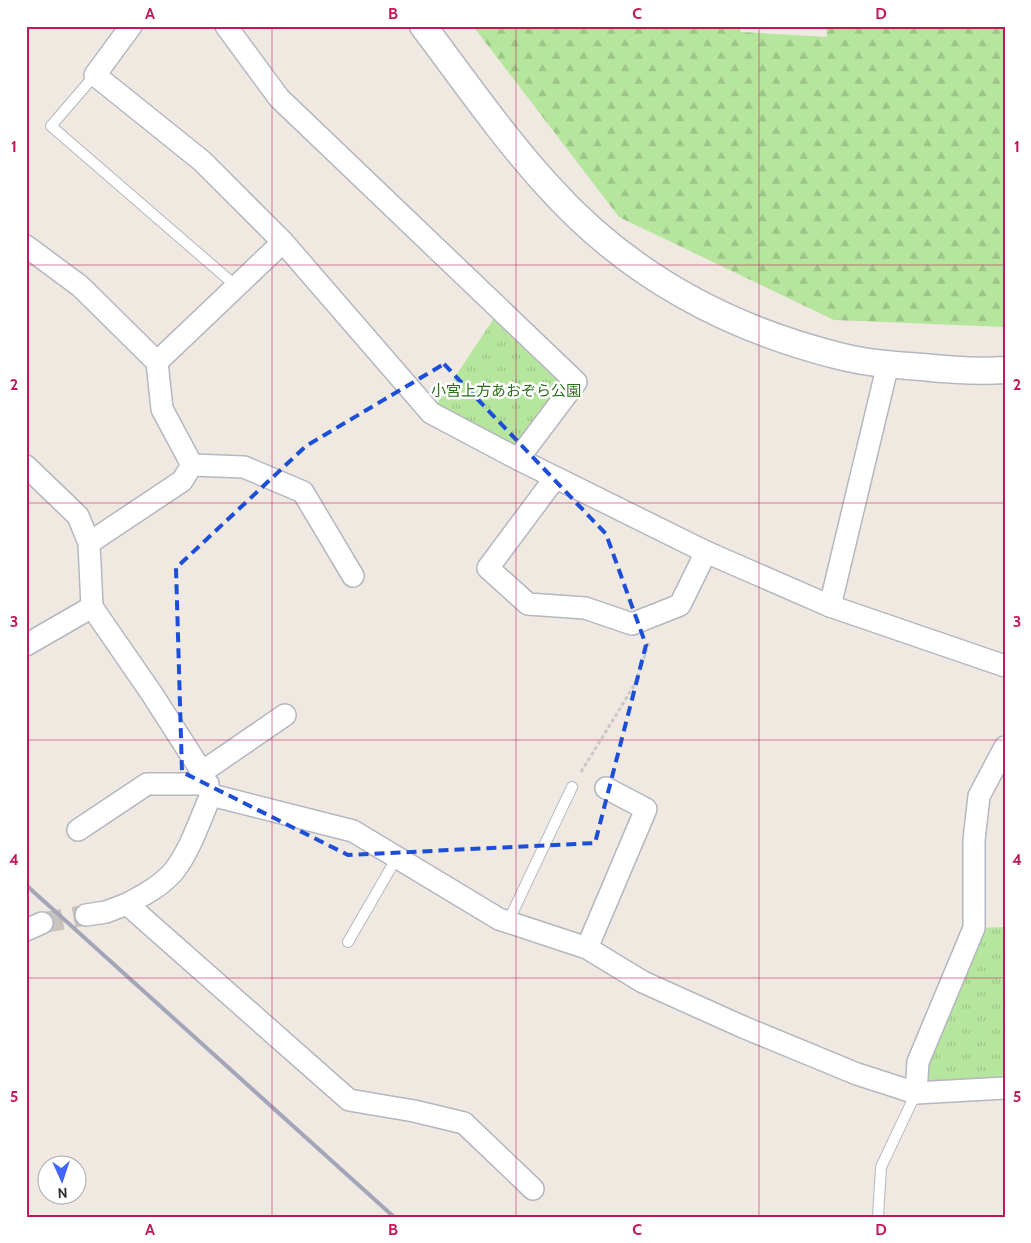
<svg xmlns="http://www.w3.org/2000/svg" width="1031" height="1243" font-family="Cabin,'Noto Sans JP',sans-serif">
<defs>
<pattern id="forest-firs" width="22" height="20" patternUnits="userSpaceOnUse" patternTransform="scale(1.25)"><rect width="22" height="20" fill="#b6e59e"/><path d="M5 1l3.5 6h-7zM16 11l3.5 6h-7z" fill="#9dc588"/></pattern>
<pattern id="park-tufts" width="24" height="20" patternUnits="userSpaceOnUse" patternTransform="scale(1.25)"><rect width="24" height="20" fill="#b6e59e"/><path d="M3 7l-1-3M5 7V3M7 7l1-3M15 17l-1-3M17 17v-4M19 17l1-3" fill="none" stroke="#9dc588"/></pattern>
</defs>
<rect width="100%" height="100%" fill="#efe9e1"/>
<path fill="url(#forest-firs)" d="M 473,26 L 739,26 L 741,32 L 827,37 L 826,26 L 1005,26 L 1005,327 L 834,320 L 619,217 Z"/>
<g fill="url(#park-tufts)">
<path d="M 500,309 L 576,382 L 518,459 L 431,413 Z"/>
<path d="M 1005,927 L 1005,1086 L 916,1093 L 974,928 Z"/>
</g>
<g fill="none" stroke-linecap="round" stroke-linejoin="round">
<path stroke="#c8c4bd" stroke-width="21" stroke-dasharray="21 11" stroke-linecap="butt" d="M 42,923 L 86,915"/>
<defs>
<g id="service">
<path d="M 95,75 L 51,126 L 236,286"/>
<path d="M 508,922 L 572,787"/>
<path d="M 348,942 L 396,859"/>
<path d="M 878,1217 L 881,1167 L 916,1093"/>
</g>
<g id="minor">
<path d="M 226,26 L 279,98 L 576,382 L 518,459"/>
<path d="M 283,242 L 431,413 L 518,459 L 706,552 L 830,606 L 1005,666"/>
<path d="M 26,246 L 80,286 L 157,362 L 283,242 L 202,161 L 95,75 L 131,26"/>
<path d="M 192,465 L 244,467 L 303,492 L 353,576"/>
<path d="M 26,466 L 78,516 L 89,543 L 92,607"/>
<path d="M 555,478 L 488,568 L 528,604 L 585,608 L 632,624 L 680,605 L 706,552"/>
<path d="M 89,543 L 182,481 L 192,465 L 162,409 L 157,362"/>
<path d="M 830,606 L 888,364"/>
<path d="M 26,645 L 92,607 L 152,694 L 202,772 L 211,795 C 200,819 191,849 174,871 C 161,886 144,895 127,904 L 349,1100 L 414,1111 L 464,1123 L 533,1189"/>
<path d="M 202,772 L 285,715"/>
<path d="M 211,795 L 353,831 L 499,919 L 587,948 L 643,982 L 743,1027 L 857,1074 L 916,1093 L 1005,1088"/>
<path d="M 78,830 L 147,784 L 208,784"/>
<path d="M 86,915 L 106,912 L 127,904"/>
<path d="M 26,930 L 42,923"/>
<path d="M 587,948 L 646,809 L 606,788"/>
<path d="M 916,1093 L 918,1062 L 974,928 L 974,840 L 979,796 L 1005,747"/>
</g>
<path id="tertiary" d="M 423,26 C 464,80 503,137 549,187 C 627,274 727,328 839,356 C 866,363 894,365 922,367 C 950,370 977,372 1005,370"/>
</defs>
<use href="#service" stroke="#b4b7c1" stroke-width="12"/>
<use href="#minor" stroke="#b4b7c1" stroke-width="24"/>
<use href="#tertiary" stroke="#b4b7c1" stroke-width="29"/>
<path stroke="#c9c9c9" stroke-width="3" stroke-dasharray="4 2.5" stroke-linecap="butt" d="M 581,772 L 635,684 L 649,643"/>
<use href="#service" stroke="#fff" stroke-width="10"/>
<use href="#minor" stroke="#fff" stroke-width="21"/>
<use href="#tertiary" stroke="#fff" stroke-width="26"/>
<path stroke="#a3a6b8" stroke-width="4" d="M 26,885 L 394,1217"/>
</g>
<path fill="none" stroke="#1d4ed8" stroke-width="4" stroke-dasharray="10 6" stroke-linejoin="round" d="M 444,364 L 606,534 L 646,645 L 595,843 L 348,855 L 182,772 L 176,568 L 306,446 Z"/>
<path fill="none" stroke="#c2185b" stroke-width="1" stroke-opacity="0.55" d="M 272,26 L 272,1217M 516,26 L 516,1217M 759,26 L 759,1217M 26,265 L 1005,265M 26,503 L 1005,503M 26,740 L 1005,740M 26,978 L 1005,978"/>
<g text-anchor="middle" dominant-baseline="central" stroke-width="5" stroke-linejoin="round" paint-order="stroke">
<g font-size="15" fill="#2c6e1b" stroke="#fff">
<text x="506" y="391">小宮上方あおぞら公園</text>
</g>
</g>
<rect width="1031" height="1243" fill="none" stroke="#ffffff" stroke-width="55"/>
<g transform="translate(62 1180) rotate(177)"><circle r="24" fill="#ffffff" stroke="#ababab"/>
<path d="M0-4L9 19L0 12L-9 19Z" fill="#4264fb"/>
<text y="-8" font-size="14" font-weight="bold" text-anchor="middle" fill="#2e2e2e">N</text>
</g>
<rect x="28" y="28" width="976" height="1188" fill="none" stroke="#c2185b" stroke-width="2"/>
<g font-size="16" text-anchor="middle" font-weight="bold" fill="#c2185b">
<text x="150" y="19">A</text>
<text x="393" y="19">B</text>
<text x="637" y="19">C</text>
<text x="881" y="19">D</text>
<text x="14" y="152">1</text>
<text x="1017" y="152">1</text>
<text x="14" y="390">2</text>
<text x="1017" y="390">2</text>
<text x="14" y="627">3</text>
<text x="1017" y="627">3</text>
<text x="14" y="865">4</text>
<text x="1017" y="865">4</text>
<text x="14" y="1102">5</text>
<text x="1017" y="1102">5</text>
<text x="150" y="1235">A</text>
<text x="393" y="1235">B</text>
<text x="637" y="1235">C</text>
<text x="881" y="1235">D</text>
</g>
</svg>
